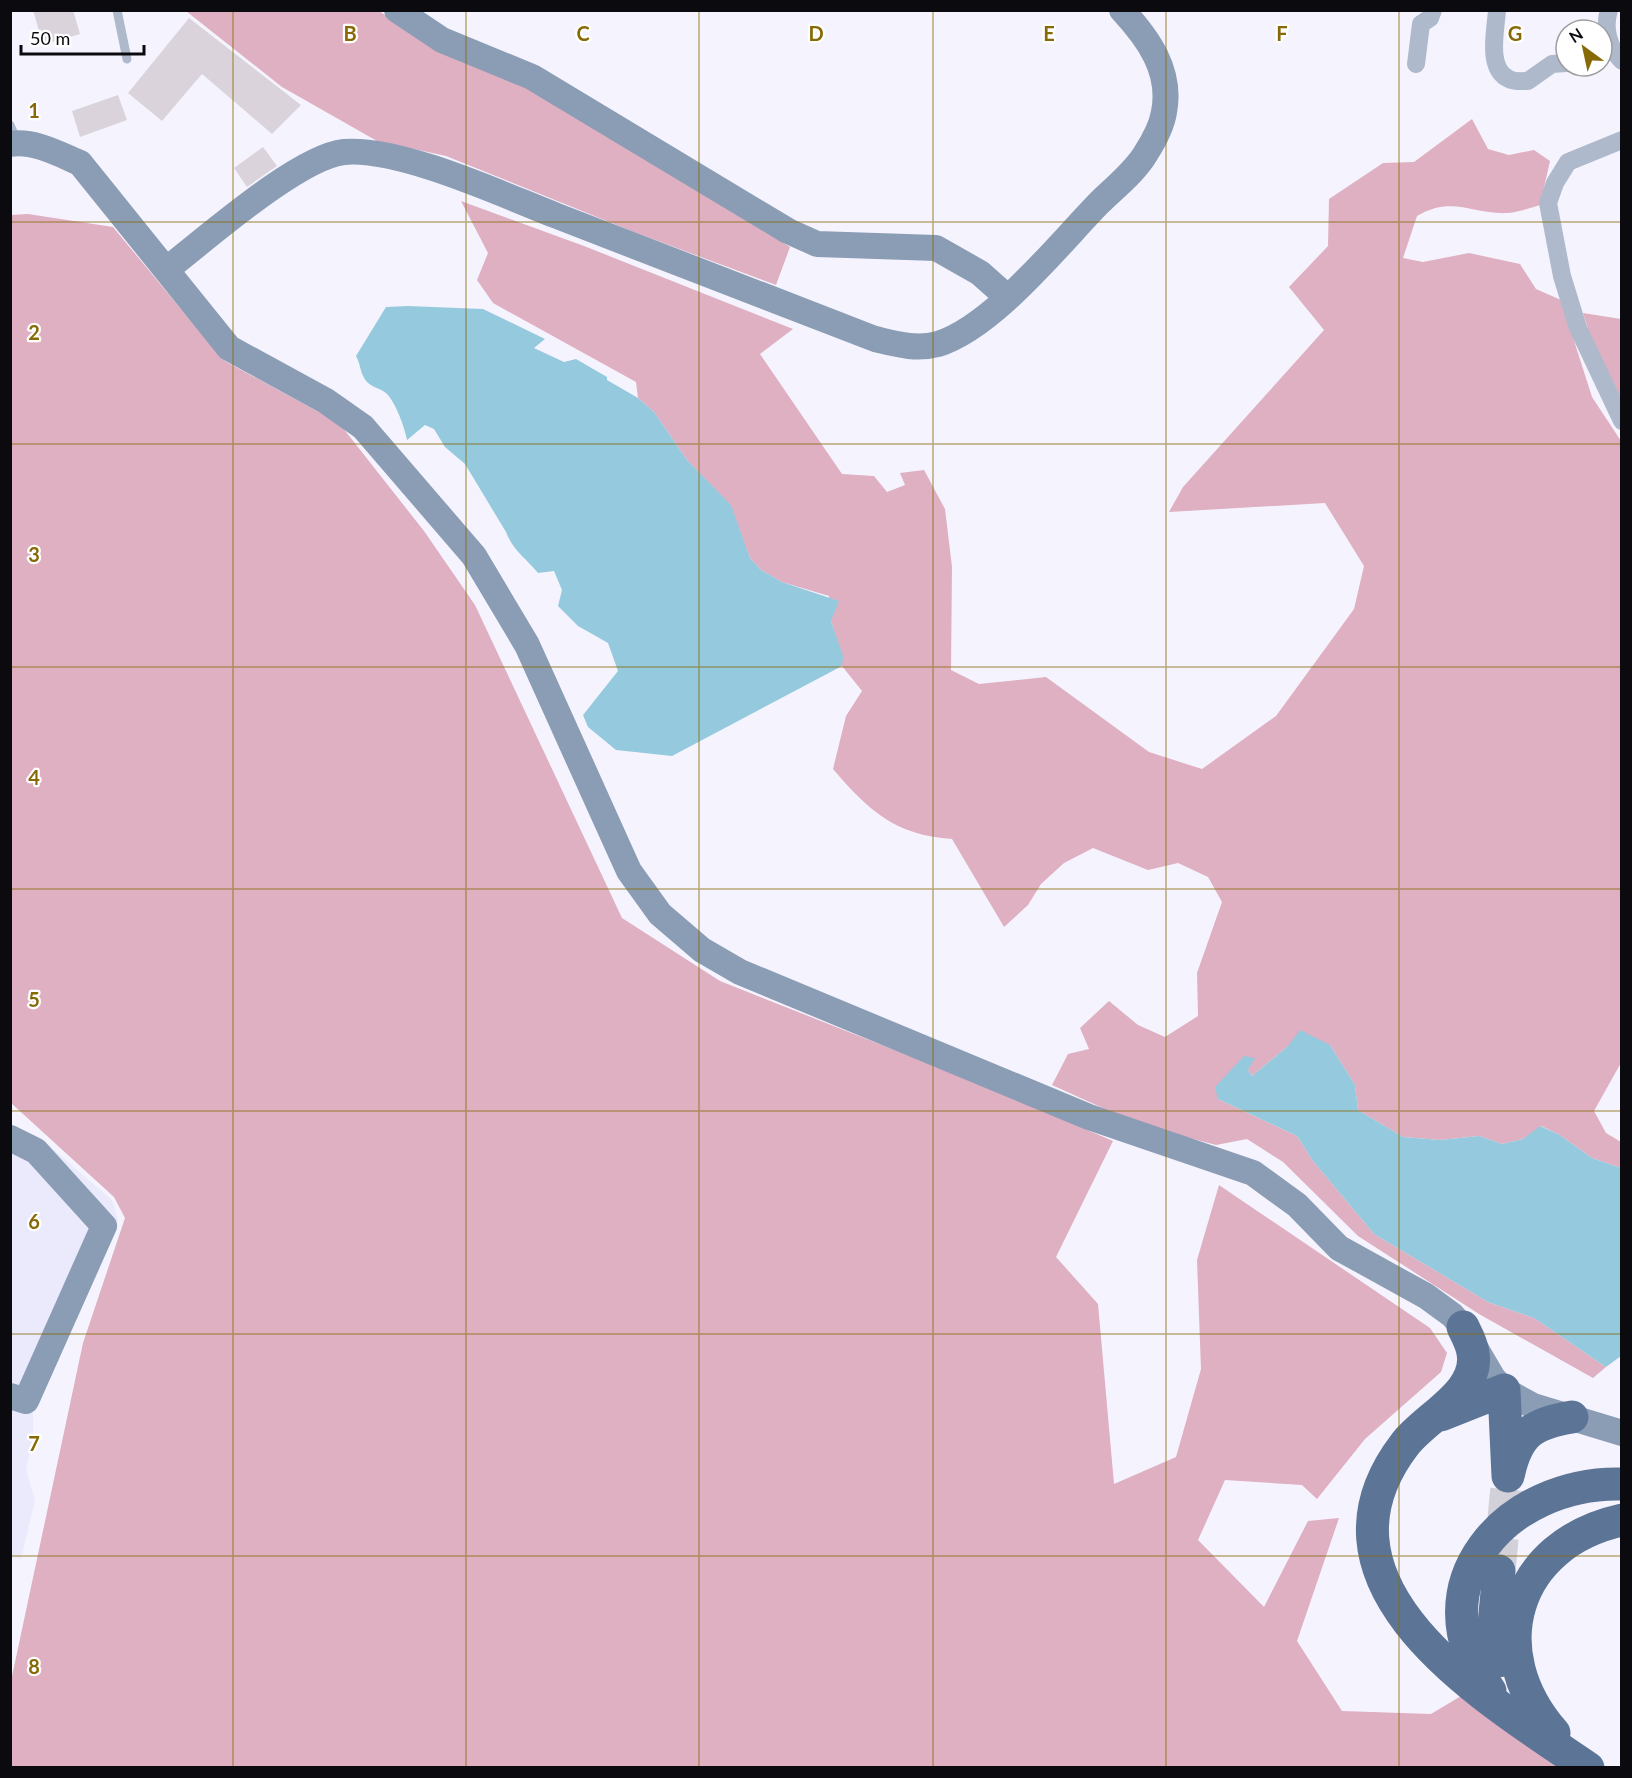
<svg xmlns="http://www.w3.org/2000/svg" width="1632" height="1778" font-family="Lato,sans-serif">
<rect width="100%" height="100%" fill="#f5f4fe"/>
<path fill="#ebeafd" d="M 10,1124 L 39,1137 L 112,1200 L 118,1220 L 33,1410 L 33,1440 L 26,1469 L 35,1500 L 21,1559 L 10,1557 Z"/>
<g fill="#dfafc2">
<path d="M 186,11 L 379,11 L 443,53 L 522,85 L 790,247 L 776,285 L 634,232 L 446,156 L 377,141 L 282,87 Z"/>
<path d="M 1472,119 L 1488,149 L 1509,155 L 1534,150 L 1550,161 L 1540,205 C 1530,208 1519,212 1508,213 C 1473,215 1453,195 1417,216 L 1403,258 L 1423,262 L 1469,253 L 1520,264 L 1536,289 L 1561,300 L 1592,397 L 1621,441 L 1622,1061 L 1594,1111 L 1606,1133 L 1621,1142 L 1621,1168 L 1592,1158 L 1558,1134 L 1541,1126 L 1523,1139 L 1502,1144 L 1479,1136 L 1440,1140 L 1403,1137 L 1358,1110 L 1355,1085 L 1330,1045 L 1288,1046 L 1252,1076 L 1248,1070 L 1218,1099 L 1297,1136 L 1313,1161 L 1374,1234 L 1488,1302 L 1534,1318 L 1606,1367 L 1593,1378 L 1479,1314 L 1358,1236 L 1283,1162 L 1247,1139 L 1216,1145 L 1140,1125 L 1052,1085 L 1068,1054 L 1089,1049 L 1080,1028 L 1109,1001 L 1138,1025 L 1165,1037 L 1198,1016 L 1197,973 L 1222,902 L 1208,877 L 1178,863 L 1148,870 L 1093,848 L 1064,863 L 1041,884 L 1028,905 L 1004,927 L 952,839 C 895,835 869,811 833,769 L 846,716 L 862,691 L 842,666 L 842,656 L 831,621 L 829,596 L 782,582 L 761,570 L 750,558 L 730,505 L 687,460 L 654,412 L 638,398 L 636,382 L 493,303 L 477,280 L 488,253 L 461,201 L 584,246 L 793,329 L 760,354 L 842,474 L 874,476 L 887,492 L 905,485 L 900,473 L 924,470 L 945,509 L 952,567 L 951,670 L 979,684 L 1046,677 L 1149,752 L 1202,769 L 1276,716 L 1354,609 L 1364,566 L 1325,503 L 1169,512 L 1183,487 L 1324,330 L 1289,287 L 1328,246 L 1329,199 L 1383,163 L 1414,162 Z"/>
<path d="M 28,214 L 113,227 L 223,360 L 339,423 L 424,531 L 475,605 L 622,918 L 720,981 L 970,1080 L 1113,1141 L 1056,1257 L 1098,1304 L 1114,1484 L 1176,1457 L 1201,1369 L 1197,1260 L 1219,1185 L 1430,1328 L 1447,1353 L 1441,1372 L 1365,1439 L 1317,1499 L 1302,1485 L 1225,1480 L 1198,1540 L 1264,1607 L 1308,1521 L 1339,1518 L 1297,1641 L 1342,1711 L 1431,1714 L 1466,1693 L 1571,1767 L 11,1767 L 11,1681 L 83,1343 L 125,1218 L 114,1197 L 11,1103 L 10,215 Z"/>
<path d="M 1583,313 L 1621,319 L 1621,403 L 1592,342 Z"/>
</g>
<g fill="#95c9dd">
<path d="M 408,306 L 483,309 L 545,339 L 534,348 L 564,362 L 576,359 L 607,377 L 607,380 L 638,398 L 654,412 L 687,460 L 731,505 L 750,558 L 761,570 L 782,582 L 839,601 L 831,621 L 843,656 L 842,666 L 672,756 L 616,750 L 588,727 L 583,715 L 618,671 L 608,643 L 578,626 L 558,606 L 562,590 L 554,571 L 538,573 C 527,559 513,551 506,532 L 465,464 L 445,447 L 434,429 L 425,425 L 407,440 C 404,426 397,406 388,395 C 383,389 373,388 367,382 C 360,374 361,365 356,356 L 386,307 Z"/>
<path d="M 1300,1030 L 1330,1045 L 1355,1085 L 1358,1110 L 1403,1137 L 1440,1140 L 1479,1136 L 1502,1144 L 1523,1139 L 1540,1126 L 1558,1134 L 1592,1158 L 1621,1168 L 1621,1356 L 1606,1367 L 1534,1318 L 1488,1302 L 1374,1234 L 1313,1161 L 1297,1136 L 1218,1099 L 1215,1087 L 1244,1056 L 1255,1058 L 1248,1070 L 1252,1076 L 1288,1046 Z"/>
</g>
<g fill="#dbd3dc">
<path d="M 33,10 L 73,10 L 80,34 L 43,45 Z"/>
<path d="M 189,18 L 301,105 L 272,134 L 202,74 L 162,121 L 128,93 Z"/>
<path d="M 118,95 L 127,120 L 80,137 L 72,111 Z"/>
<path d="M 263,147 L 277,166 L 247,187 L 234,168 Z"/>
</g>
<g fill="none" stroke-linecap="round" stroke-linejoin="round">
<path stroke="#d2d1da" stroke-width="33" stroke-dasharray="33 16" stroke-linecap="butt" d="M 1499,1571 L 1508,1476"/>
<g stroke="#aebacb" stroke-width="9">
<path d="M 117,10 L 127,59"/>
<path d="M 10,125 L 17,141"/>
</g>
<g stroke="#aebacb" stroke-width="18">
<path d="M 1497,10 C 1496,29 1486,69 1509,79 C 1514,82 1523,81 1528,81 L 1552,64 L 1566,63"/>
<path d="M 1609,10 C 1603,29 1609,48 1622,61"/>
<path d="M 1416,64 L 1421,24 L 1430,18 L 1433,10"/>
<path d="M 1622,140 L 1568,162 L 1555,183 L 1548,203 L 1562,276 L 1578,328 L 1622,421"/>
</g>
<g stroke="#8b9db5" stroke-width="26">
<path d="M 397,10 L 442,40 L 532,77 L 788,231 L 817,244 L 936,248 L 980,273 L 1007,297"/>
<path d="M 10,144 C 34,140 59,154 80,163 L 229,348 L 326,401 L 363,427 L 474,556 L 527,645 L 629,871 L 660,914 L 702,950 L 740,972 L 1089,1117 L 1253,1173 L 1297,1205 L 1339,1248 L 1426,1296 L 1452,1315 L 1463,1327 L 1493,1378 L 1504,1390 L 1533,1406 L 1622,1433"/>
<path d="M 167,269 C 206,239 298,157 344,152 C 400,147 503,195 557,216 C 663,257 769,298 875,339 C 896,344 916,350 938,344 C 993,327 1058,245 1099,203 C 1114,188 1135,172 1146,153 C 1153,142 1162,125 1164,112 C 1172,71 1148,38 1122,10"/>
<path d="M 10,1138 L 36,1151 L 104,1226 L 26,1401 L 10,1396"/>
</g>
<g stroke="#5c7597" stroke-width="33">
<path d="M 1463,1327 C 1467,1335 1472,1344 1473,1353 C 1480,1393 1425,1417 1405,1444 C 1296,1586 1487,1699 1588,1768"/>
<path d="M 1441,1415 L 1504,1390 L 1508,1476"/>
<path d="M 1509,1472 C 1518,1433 1534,1423 1572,1417"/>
<path d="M 1499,1661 L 1493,1635 L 1499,1571"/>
<path d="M 1490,1691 C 1412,1585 1507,1481 1622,1484"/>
<path d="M 1554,1733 C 1482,1651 1513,1544 1622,1520"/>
</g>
</g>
<path fill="none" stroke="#876a07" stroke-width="1.5" stroke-opacity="0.55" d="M 233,10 L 233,1768M 466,10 L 466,1768M 699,10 L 699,1768M 933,10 L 933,1768M 1166,10 L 1166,1768M 1399,10 L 1399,1768M 10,222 L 1622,222M 10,444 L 1622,444M 10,667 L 1622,667M 10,889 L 1622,889M 10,1111 L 1622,1111M 10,1334 L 1622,1334M 10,1556 L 1622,1556"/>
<g font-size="20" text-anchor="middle" font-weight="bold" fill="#876a07" stroke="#fff" stroke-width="4.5" stroke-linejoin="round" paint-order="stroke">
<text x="350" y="41">B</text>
<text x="583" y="41">C</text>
<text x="816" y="41">D</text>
<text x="1049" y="41">E</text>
<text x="1282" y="41">F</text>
<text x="1515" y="41">G</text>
<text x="34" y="118">1</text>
<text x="34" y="340">2</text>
<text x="34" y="562">3</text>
<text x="34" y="785">4</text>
<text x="34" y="1007">5</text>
<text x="34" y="1229">6</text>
<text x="34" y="1451">7</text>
<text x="34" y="1674">8</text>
</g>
<rect width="1632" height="1778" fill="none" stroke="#0b0b0f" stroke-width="24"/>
<g transform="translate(1584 48) rotate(327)"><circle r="28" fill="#ffffff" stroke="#9d9d9f" stroke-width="1.5"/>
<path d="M0-4.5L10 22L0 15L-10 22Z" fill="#876a07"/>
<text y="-9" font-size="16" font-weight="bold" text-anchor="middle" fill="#0b0b0f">N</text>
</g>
<path d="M21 45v9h123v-9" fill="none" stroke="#0b0b0f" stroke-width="3"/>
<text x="30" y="45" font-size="18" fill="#0b0b0f" stroke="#ffffff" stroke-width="4.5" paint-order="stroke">50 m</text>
</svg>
